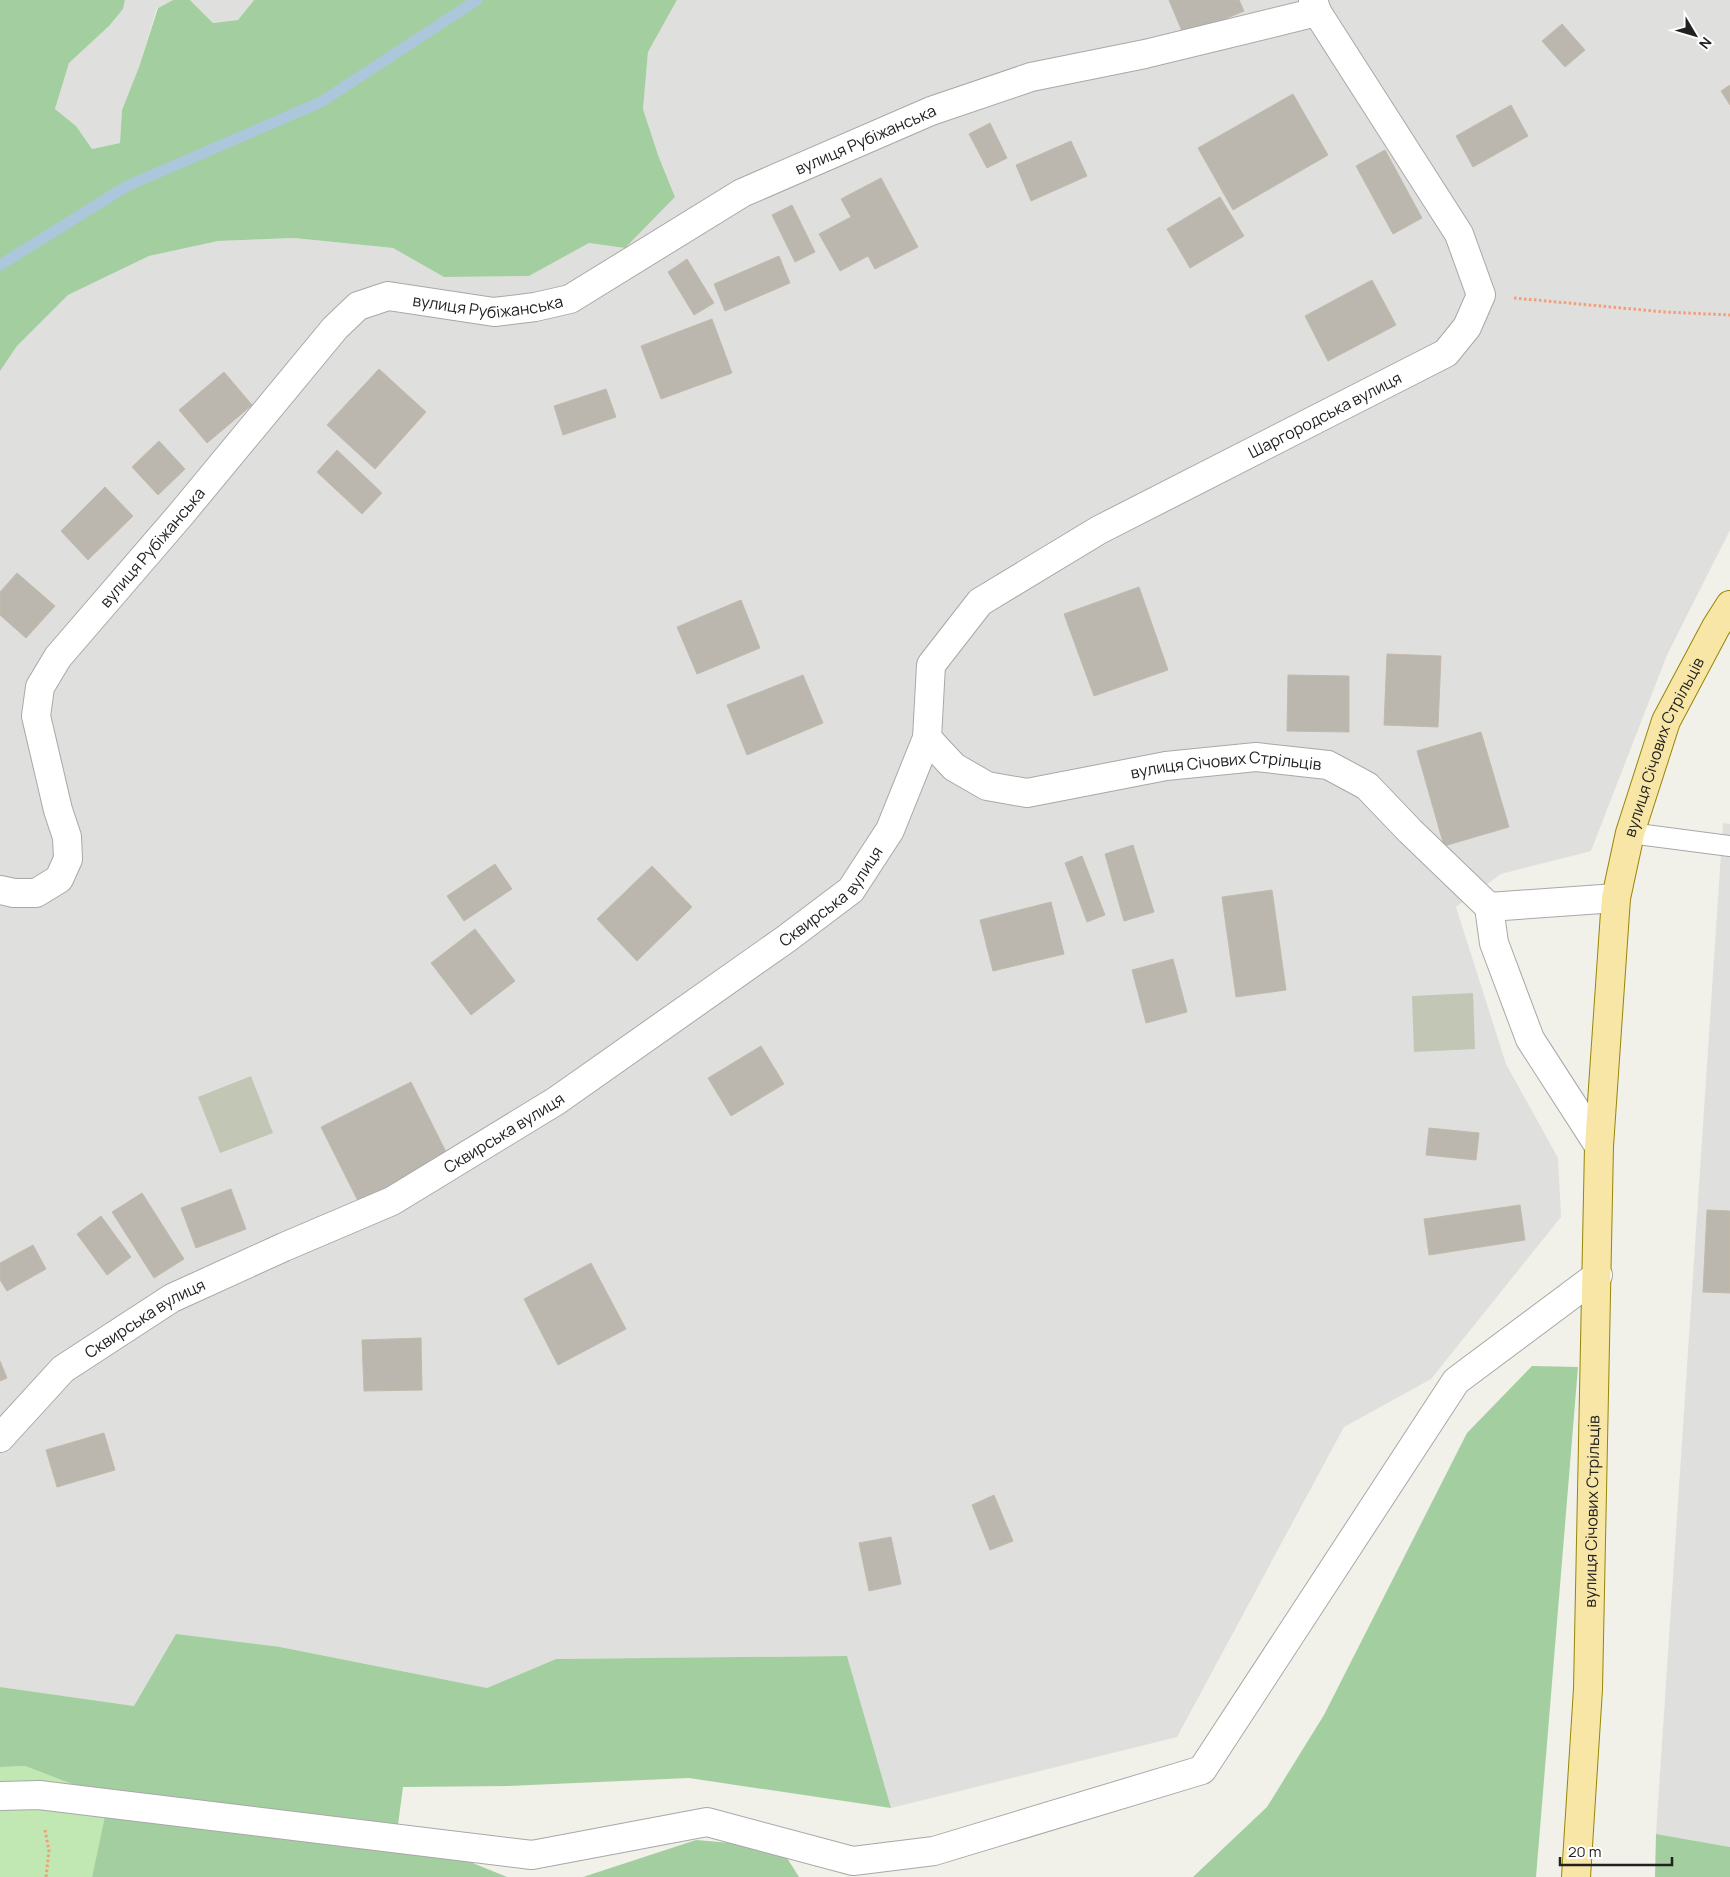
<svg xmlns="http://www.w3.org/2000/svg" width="1730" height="1877" font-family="Manrope,sans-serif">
<rect width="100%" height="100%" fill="#f1f0e9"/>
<g fill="#dfdfde">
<path d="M 125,0 L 173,0 L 157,8 L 139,67 L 122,110 L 120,143 L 92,149 L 76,126 L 55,109 L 69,63 L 109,26 L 123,9 Z"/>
<path d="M 190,0 L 254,0 L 238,20 L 213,23 Z"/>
<path d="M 677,0 L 1730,0 L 1730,530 L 1667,655 L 1591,851 L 1501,874 L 1456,907 L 1506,1064 L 1558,1158 L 1561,1217 L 1431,1379 L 1344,1427 L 1177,1737 L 891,1808 L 847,1656 L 556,1659 L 487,1688 L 280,1647 L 134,1706 L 0,1687 L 0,371 L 17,346 L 68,295 L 149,256 L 218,241 L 294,238 L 393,248 L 444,277 L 529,276 L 589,243 L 625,248 L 675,197 L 658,155 L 643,109 L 648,52 Z"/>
<path d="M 1723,823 L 1730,824 L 1730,1847 L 1656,1834 Z"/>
</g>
<g fill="#c2c6b4">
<path d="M 1473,993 L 1475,1049 L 1414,1052 L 1412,996 Z"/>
<path d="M 251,1076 L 273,1133 L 220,1153 L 198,1097 Z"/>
</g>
<path fill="#c1e8b2" d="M 25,1766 L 110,1798 L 92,1877 L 0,1877 L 0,1767 Z"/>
<g fill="#a3ce9f">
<path d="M 0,0 L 125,0 L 123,9 L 109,26 L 69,63 L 55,109 L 76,126 L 92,149 L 120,143 L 122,110 L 139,67 L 158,8 L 173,0 L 190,0 L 213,23 L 238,20 L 254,0 L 677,0 L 648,52 L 643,109 L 658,155 L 675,197 L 625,248 L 589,243 L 529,276 L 444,277 L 393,248 L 294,238 L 218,241 L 149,256 L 68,295 L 17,346 L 0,371 Z"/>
<path d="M 1532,1366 L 1578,1367 L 1536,1877 L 1193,1877 L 1267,1807 L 1324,1715 L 1467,1433 Z"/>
<path d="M 176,1634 L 280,1647 L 487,1688 L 556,1659 L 847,1656 L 891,1808 L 689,1778 L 508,1786 L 403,1787 L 397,1832 L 507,1877 L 92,1877 L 109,1798 L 25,1766 L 0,1767 L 0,1687 L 134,1706 Z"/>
<path d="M 1656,1834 L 1730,1847 L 1730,1877 L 1655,1877 Z"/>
<path d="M 696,1840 L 780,1847 L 799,1877 L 583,1877 Z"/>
</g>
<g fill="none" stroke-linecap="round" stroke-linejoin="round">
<path stroke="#acc7dc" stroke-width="11" d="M 0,265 L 127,186 L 321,102 L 477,0"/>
</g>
<g fill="#bbb7ae" stroke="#c2baab">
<path d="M 1169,0 L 1239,0 L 1244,11 L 1184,36 Z"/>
<path d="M 1562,24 L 1585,50 L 1565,67 L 1542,41 Z"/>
<path d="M 1730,85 L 1730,105 L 1721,91 Z"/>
<path d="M 1293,94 L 1328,155 L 1233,210 L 1198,148 Z"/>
<path d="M 1511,105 L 1528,136 L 1473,167 L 1456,136 Z"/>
<path d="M 990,123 L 1007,158 L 987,168 L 969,134 Z"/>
<path d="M 1071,141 L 1087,176 L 1031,201 L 1016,165 Z"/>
<path d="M 1385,150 L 1422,218 L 1393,234 L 1356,166 Z"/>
<path d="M 881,178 L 918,247 L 875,269 L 868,256 L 840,271 L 819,234 L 851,217 L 841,199 Z"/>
<path d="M 1220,197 L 1244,236 L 1190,268 L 1167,229 Z"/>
<path d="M 792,205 L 815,252 L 795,262 L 772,215 Z"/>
<path d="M 779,256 L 790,283 L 725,311 L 714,284 Z"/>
<path d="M 687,259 L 714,303 L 694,315 L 668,272 Z"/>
<path d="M 1372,280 L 1396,325 L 1328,361 L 1305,316 Z"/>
<path d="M 712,319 L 732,373 L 661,399 L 641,346 Z"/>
<path d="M 379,369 L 426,412 L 375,469 L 327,425 Z"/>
<path d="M 224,372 L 252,405 L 207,443 L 179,410 Z"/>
<path d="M 606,389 L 616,417 L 563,435 L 554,406 Z"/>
<path d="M 159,441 L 185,469 L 158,495 L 132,467 Z"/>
<path d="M 337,450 L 382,493 L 362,514 L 317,472 Z"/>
<path d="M 105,487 L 133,516 L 88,560 L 61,531 Z"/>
<path d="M 17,573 L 55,606 L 26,638 L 0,615 L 0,592 Z"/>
<path d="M 1139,587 L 1168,670 L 1094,696 L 1064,614 Z"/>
<path d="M 741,600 L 760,648 L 697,674 L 677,627 Z"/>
<path d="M 1387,654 L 1441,656 L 1438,727 L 1384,725 Z"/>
<path d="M 803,675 L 823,723 L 747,755 L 727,705 Z"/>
<path d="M 1288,675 L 1349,676 L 1349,732 L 1287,731 Z"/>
<path d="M 1481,732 L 1509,827 L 1444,846 L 1417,751 Z"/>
<path d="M 1133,845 L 1154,912 L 1124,921 L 1105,854 Z"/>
<path d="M 1082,856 L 1105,915 L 1087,922 L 1065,863 Z"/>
<path d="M 495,864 L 512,889 L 464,921 L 447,896 Z"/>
<path d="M 652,866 L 692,907 L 637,961 L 597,919 Z"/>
<path d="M 1272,890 L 1286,990 L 1236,997 L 1222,897 Z"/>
<path d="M 1051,902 L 1064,954 L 993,971 L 980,920 Z"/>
<path d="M 475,929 L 515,981 L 471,1015 L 431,963 Z"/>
<path d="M 1173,959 L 1187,1012 L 1146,1023 L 1132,970 Z"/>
<path d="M 761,1046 L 784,1084 L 731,1116 L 708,1078 Z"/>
<path d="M 411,1082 L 449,1158 L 359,1203 L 321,1127 Z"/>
<path d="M 1429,1128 L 1479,1133 L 1476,1160 L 1426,1155 Z"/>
<path d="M 231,1189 L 246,1229 L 196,1248 L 181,1208 Z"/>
<path d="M 142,1193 L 184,1259 L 154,1278 L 112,1212 Z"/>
<path d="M 1520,1205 L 1525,1240 L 1429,1255 L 1424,1219 Z"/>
<path d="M 1707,1210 L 1730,1211 L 1730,1293 L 1703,1292 Z"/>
<path d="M 101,1216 L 131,1257 L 107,1275 L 77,1234 Z"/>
<path d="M 33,1245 L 46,1269 L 7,1291 L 0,1280 L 0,1263 Z"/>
<path d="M 591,1263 L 626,1329 L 558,1365 L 524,1299 Z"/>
<path d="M 421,1338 L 422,1390 L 364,1391 L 362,1340 Z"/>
<path d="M 0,1361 L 7,1378 L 0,1381 Z"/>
<path d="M 104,1433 L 115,1470 L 57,1487 L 46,1450 Z"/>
<path d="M 994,1495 L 1013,1541 L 990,1550 L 972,1505 Z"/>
<path d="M 891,1537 L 901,1584 L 869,1591 L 859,1543 Z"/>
</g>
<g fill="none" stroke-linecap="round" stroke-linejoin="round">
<defs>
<path id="service" d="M 1630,833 L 1730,846"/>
<g id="minor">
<path id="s1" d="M 927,738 L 954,767 L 987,786 L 1027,793 L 1166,766 L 1256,757 L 1328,765 L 1367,786 L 1410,831 L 1489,907 L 1616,898"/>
<path id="s2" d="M 0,890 L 14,893 L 36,893 L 59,879 L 68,859 L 67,837 L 58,810 L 36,716 L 40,687 L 58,657 L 182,513 L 335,328 L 358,306 L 388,296 L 494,312 L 535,307 L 570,299 L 742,193 L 931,111 L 1031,77 L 1145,54 L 1317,12"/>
<path d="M 1489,907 L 1494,943 L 1530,1039 L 1599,1146"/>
<path id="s3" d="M 0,1438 L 63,1369 L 172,1298 L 284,1247 L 392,1201 L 556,1101 L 786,939 L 851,890 L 890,830 L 927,738 L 931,665 L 980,602 L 1099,530 L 1446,353 L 1467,327 L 1481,295 L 1459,234 L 1317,12 L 1313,0"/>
<path d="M 0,1796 L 39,1795 L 532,1855 L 707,1822 L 853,1861 L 934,1851 L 1202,1770 L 1456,1381 L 1598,1275"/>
</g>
<g id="primary">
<path id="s4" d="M 1576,1877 L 1588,1689 L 1599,1146 L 1616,898 L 1630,833 L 1666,721 L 1716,627 L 1730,605"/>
</g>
</defs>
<use href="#service" stroke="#a8a8a8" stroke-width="22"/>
<use href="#minor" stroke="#a8a8a8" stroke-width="30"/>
<use href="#primary" stroke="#978607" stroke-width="30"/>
<g stroke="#f49e77" stroke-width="3" stroke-dasharray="2.5 2.5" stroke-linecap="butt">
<path d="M 1514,298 L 1665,312 L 1730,315"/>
<path d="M 45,1830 L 49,1850 L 46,1877"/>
</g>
<use href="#service" stroke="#fff" stroke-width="20"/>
<use href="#minor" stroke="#fff" stroke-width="28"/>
<use href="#primary" stroke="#f8e6a7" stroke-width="28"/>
</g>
<g text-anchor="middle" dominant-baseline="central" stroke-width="5" stroke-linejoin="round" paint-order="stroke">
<g font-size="16" fill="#212121" stroke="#fff">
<text stroke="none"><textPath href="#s2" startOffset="1311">вулиця Рубіжанська</textPath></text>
<text stroke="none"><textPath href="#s2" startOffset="891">вулиця Рубіжанська</textPath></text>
<text stroke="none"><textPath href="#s3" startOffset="1735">Шаргородська вулиця</textPath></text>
<text stroke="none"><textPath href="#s2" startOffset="441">вулиця Рубіжанська</textPath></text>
<text stroke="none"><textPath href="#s4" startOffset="1139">вулиця Січових Стрільців</textPath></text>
<text stroke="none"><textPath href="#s1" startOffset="320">вулиця Січових Стрільців</textPath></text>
<text stroke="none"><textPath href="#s3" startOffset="1000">Сквирська вулиця</textPath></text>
<text stroke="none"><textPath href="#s3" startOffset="595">Сквирська вулиця</textPath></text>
<text stroke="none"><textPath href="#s3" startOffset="190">Сквирська вулиця</textPath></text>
<text stroke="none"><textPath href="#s4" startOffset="366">вулиця Січових Стрільців</textPath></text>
</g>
</g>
<g transform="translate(1695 35) rotate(128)" stroke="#ffffff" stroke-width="4" paint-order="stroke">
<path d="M0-4L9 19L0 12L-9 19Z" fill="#212121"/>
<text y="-8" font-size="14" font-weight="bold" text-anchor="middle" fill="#212121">N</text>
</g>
<path d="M1560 1857v8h112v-8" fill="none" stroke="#212121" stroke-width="2.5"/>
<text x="1568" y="1857" font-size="15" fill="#212121" stroke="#ffffff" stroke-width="4" paint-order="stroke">20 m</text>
</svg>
